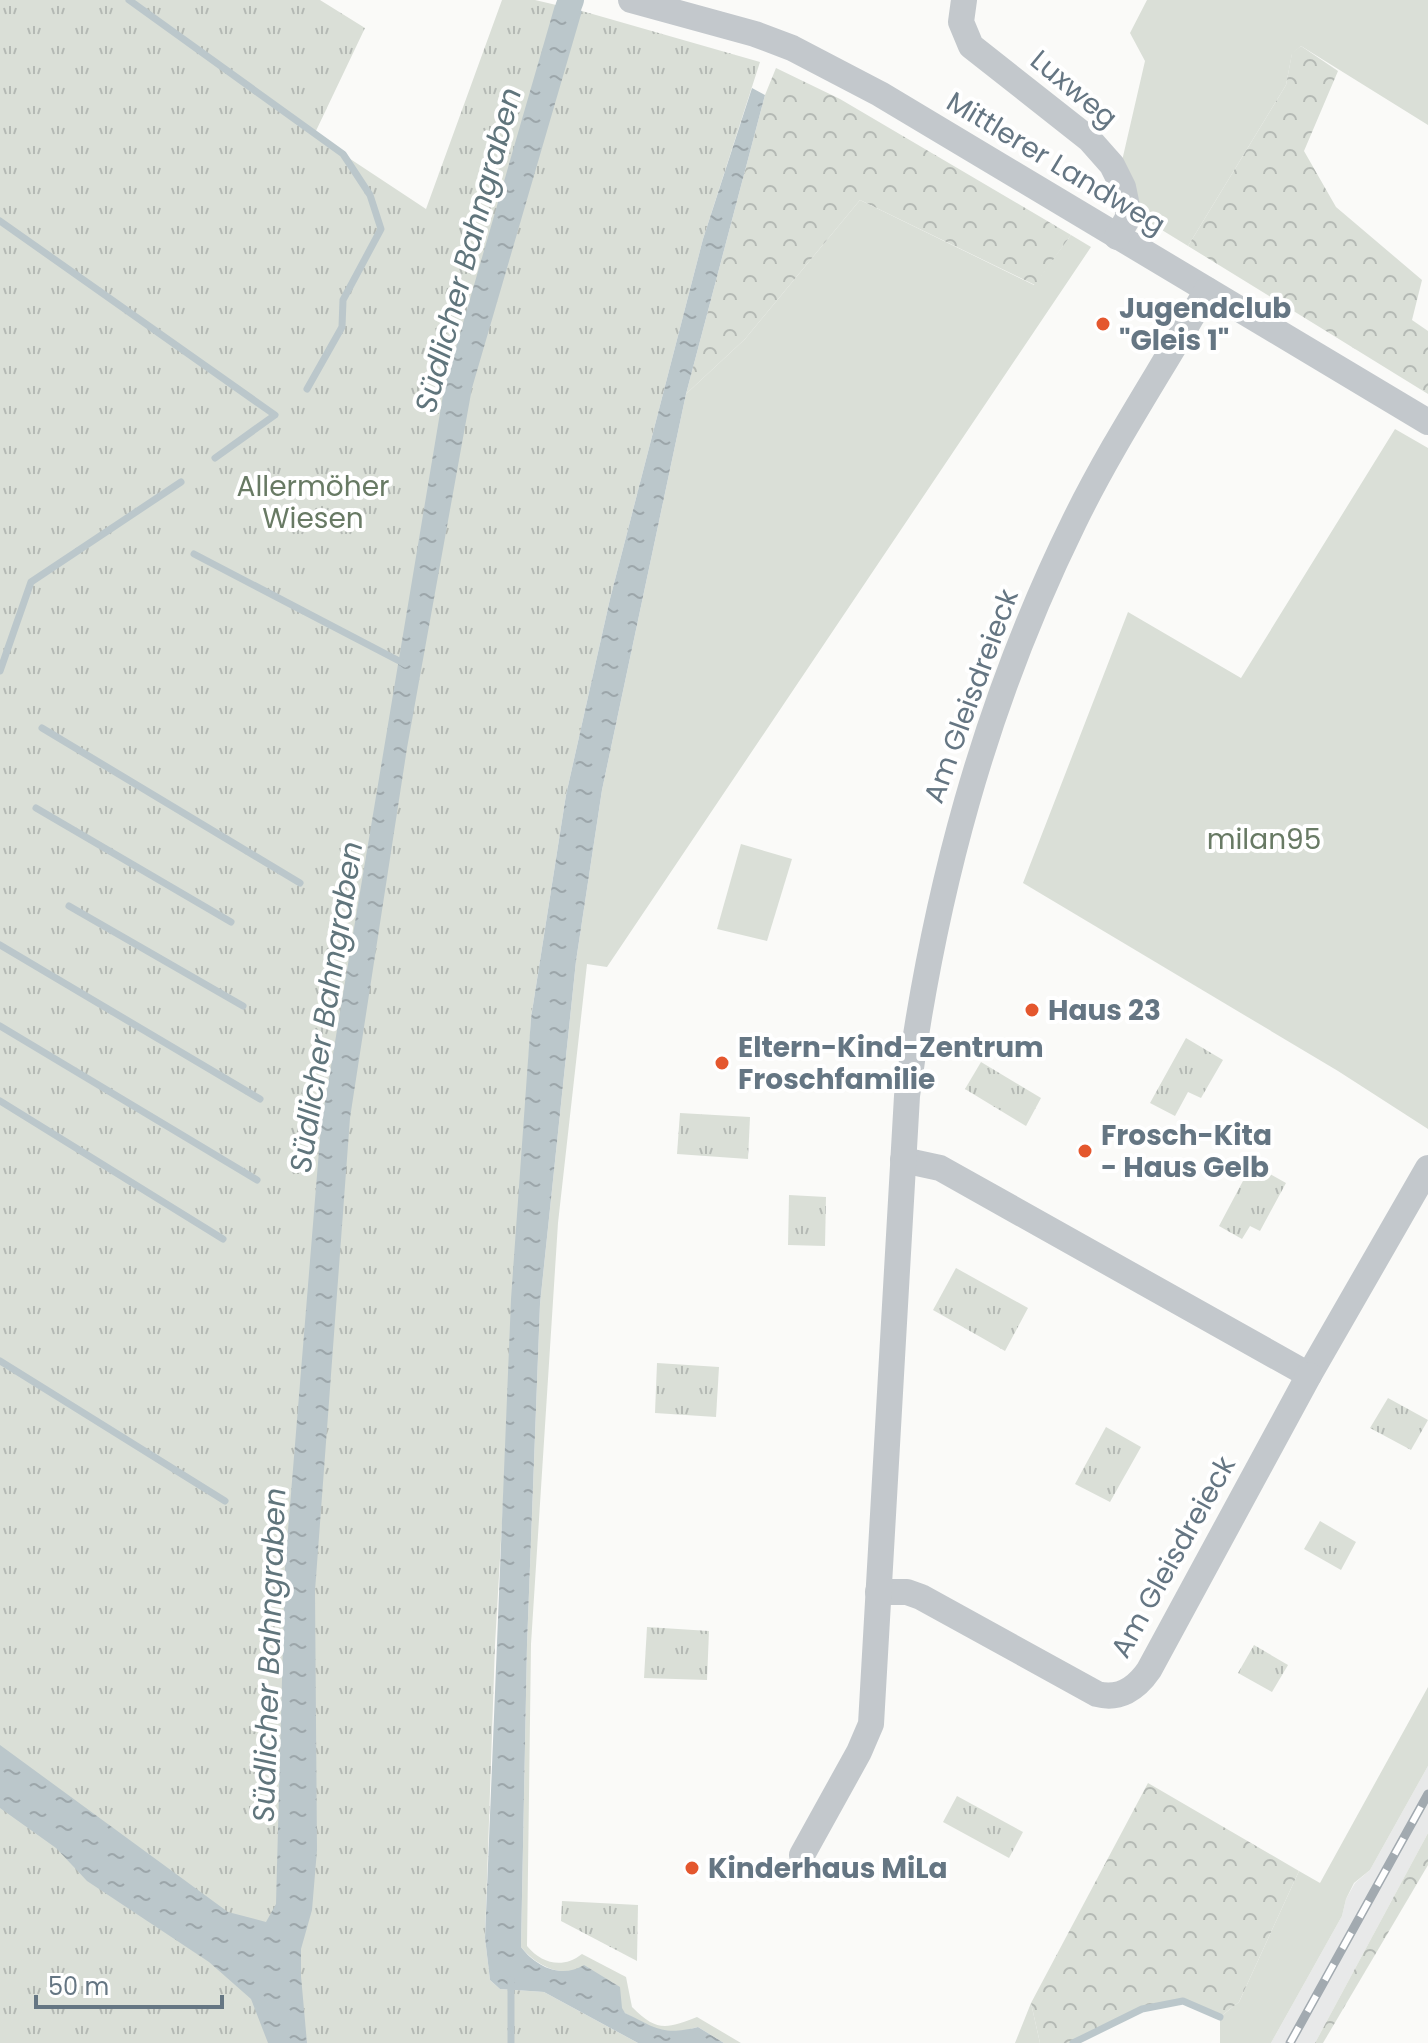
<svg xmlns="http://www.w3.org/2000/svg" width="1428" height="2043" font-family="Poppins,sans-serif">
<defs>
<pattern id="forest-crowns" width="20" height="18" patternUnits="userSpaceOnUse" patternTransform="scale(2)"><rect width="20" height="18" fill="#dadfd7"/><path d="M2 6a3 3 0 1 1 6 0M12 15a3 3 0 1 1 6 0" fill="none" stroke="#b4b9b4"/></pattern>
<pattern id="park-tufts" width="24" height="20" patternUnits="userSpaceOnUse" patternTransform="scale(2)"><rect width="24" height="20" fill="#dadfd7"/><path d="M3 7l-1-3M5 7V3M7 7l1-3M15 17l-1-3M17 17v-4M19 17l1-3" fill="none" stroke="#b4b9b4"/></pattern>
<pattern id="water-ripples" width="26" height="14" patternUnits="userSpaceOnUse" patternTransform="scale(2)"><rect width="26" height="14" fill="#bbc7cb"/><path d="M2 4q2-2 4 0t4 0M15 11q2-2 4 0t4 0" fill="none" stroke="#9ca6aa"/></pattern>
</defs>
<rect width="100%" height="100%" fill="#fafaf8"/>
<path fill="#e8e9e9" d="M 1428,1766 L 1428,1833 L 1315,2043 L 1271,2043 L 1342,1916 L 1346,1899 L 1355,1883 L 1370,1870 Z"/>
<g fill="#dadfd7">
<path d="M 1147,0 L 1428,0 L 1428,125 L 1301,46 L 1292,54 L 1286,85 L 1188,246 L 1113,200 L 1145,61 L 1130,33 Z"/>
<path d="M 860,200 L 1034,285 L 1071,235 L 1091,247 L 607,967 L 587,964 L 558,1223 L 531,1644 L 527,1946 C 542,1964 563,1969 582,1954 L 626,1977 L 632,2007 C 657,2032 666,2029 697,2017 L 741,2043 L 724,2043 L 698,2027 C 689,2029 681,2033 672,2032 C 635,2030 602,1993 574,1971 C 553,1974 534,1963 521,1947 L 527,1645 L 540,1304 L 576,961 L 602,790 L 686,394 L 745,339 Z"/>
<path d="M 1395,429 L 1428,448 L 1428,1129 L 1338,1071 L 1023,883 L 1128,612 L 1241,678 Z"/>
<path d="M 741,844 L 792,859 L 767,941 L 717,929 Z"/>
<path d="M 1428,1687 L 1428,1766 L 1370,1870 L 1354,1883 L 1346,1899 L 1342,1916 L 1271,2043 L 1220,2043 L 1220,2017 L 1239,2002 L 1299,1871 L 1320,1883 Z"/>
<path d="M 1031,2003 L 1040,2043 L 1015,2043 Z"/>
</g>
<g fill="url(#forest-crowns)">
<path d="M 1301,46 L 1338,71 L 1304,151 L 1336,207 L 1422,280 L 1412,320 L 1428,331 L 1428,394 L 1188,246 L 1286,85 L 1292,53 Z"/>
<path d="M 776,68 L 840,99 L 1071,235 L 1035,285 L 860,200 L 745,339 L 686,394 L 765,95 Z"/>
<path d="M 1148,1783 L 1299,1871 L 1239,2002 L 1220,2017 L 1183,2001 L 1142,2009 L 1073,2043 L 1040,2043 L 1031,2003 Z"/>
<path d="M 1428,1833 L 1428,1865 L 1323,2043 L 1315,2043 Z"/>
</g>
<g fill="url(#park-tufts)">
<path d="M 0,0 L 320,0 L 365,28 L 314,135 L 426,209 L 502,0 L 535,0 L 582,11 L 760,62 L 703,239 L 610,599 L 566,795 L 531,1018 L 495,1645 L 485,1938 L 490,1980 L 500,1989 L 544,1992 L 638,2043 L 0,2043 Z"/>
<path d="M 1186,1038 L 1223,1060 L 1201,1098 L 1188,1092 L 1175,1116 L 1150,1103 Z"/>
<path d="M 981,1062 L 1041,1098 L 1026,1126 L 965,1089 Z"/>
<path d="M 680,1113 L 750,1117 L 748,1159 L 677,1154 Z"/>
<path d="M 1252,1164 L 1286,1183 L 1260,1231 L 1250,1226 L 1242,1239 L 1219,1226 Z"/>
<path d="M 789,1195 L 826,1197 L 825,1246 L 788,1245 Z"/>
<path d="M 956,1268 L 1028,1308 L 1005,1351 L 933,1310 Z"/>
<path d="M 657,1363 L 719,1367 L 716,1417 L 655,1413 Z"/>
<path d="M 1388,1398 L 1428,1420 L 1411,1450 L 1370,1428 Z"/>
<path d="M 1106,1427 L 1141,1447 L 1110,1502 L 1075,1484 Z"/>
<path d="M 1320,1521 L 1356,1542 L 1341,1570 L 1304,1549 Z"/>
<path d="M 647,1627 L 709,1631 L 707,1680 L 644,1678 Z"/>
<path d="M 1254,1645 L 1288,1665 L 1272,1692 L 1238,1673 Z"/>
<path d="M 957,1796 L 1023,1832 L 1009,1858 L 943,1822 Z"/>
<path d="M 562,1901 L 638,1905 L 637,1961 L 561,1921 Z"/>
</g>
<g fill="url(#water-ripples)">
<path d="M 555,5 L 582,11 L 472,388 L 407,748 L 350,1118 L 315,1591 L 317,1850 L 312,1910 L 301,1949 L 301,1976 L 307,2043 L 268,2043 L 251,1999 L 209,1962 L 87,1881 L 56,1848 L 0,1808 L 0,1745 L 228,1912 L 266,1922 L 276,1904 L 285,1567 L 321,1126 L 444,389 Z"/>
<path d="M 752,88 L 765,95 L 686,394 L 602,790 L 576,961 L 540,1304 L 527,1645 L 521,1947 C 536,1967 562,1979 584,1965 L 620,1987 L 622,2008 L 625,2013 C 656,2028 663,2036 698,2027 L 724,2043 L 638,2043 L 544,1992 L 500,1989 L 490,1980 L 485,1938 L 511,1299 L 531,1018 L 566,795 L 610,599 L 703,239 Z"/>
</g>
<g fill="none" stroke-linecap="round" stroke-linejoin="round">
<g stroke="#bbc7cb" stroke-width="7">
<path d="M 129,0 L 343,154 L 370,195 L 381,229 L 343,300 L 342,327 L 307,389"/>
<path d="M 0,221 L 275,415 L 215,458"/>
<path d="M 194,554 L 405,664"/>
<path d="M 0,671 L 31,582 L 181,482"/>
<path d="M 42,728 L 300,883"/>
<path d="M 36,808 L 231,922"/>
<path d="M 69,906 L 243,1006"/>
<path d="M 0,945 L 260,1099"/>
<path d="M 0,1026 L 257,1180"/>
<path d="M 0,1101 L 223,1239"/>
<path d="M 0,1361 L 225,1501"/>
<path d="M 511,1980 L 511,2043"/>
<path d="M 1073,2043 L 1142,2009 L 1183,2001 L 1220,2017"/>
</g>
<path stroke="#bbc7cb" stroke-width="26" d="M 568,8 L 571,0"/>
<g stroke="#c3c8cc" stroke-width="26">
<path d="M 631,0 L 755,34 L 792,48 L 880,94 L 1428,422"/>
<path d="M 964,0 L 961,22 L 971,46 L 1089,139 L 1112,165 L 1123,187 L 1129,216 L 1117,237"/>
<path d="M 903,1160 L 940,1168 L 1309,1375 L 1428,1168"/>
<path d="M 878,1592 L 907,1592 L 921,1597 L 1097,1694 C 1119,1700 1136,1689 1149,1670 L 1309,1375"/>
<path d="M 802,1855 L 859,1752 L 871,1724 L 907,1096 C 934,894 984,705 1074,522 C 1113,442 1163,368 1207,290"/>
</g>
<defs>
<path id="rail" d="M 1290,2043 L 1428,1794"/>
</defs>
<use href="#rail" stroke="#a2aab0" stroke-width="9"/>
<use href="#rail" stroke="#fff" stroke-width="6" stroke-dasharray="18" stroke-linecap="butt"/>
</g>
<g fill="#e4572e" stroke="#fff" stroke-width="3">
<circle cx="1103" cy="324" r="8"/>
<circle cx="1032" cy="1010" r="8"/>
<circle cx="722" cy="1063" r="8"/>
<circle cx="1085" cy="1151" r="8"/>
<circle cx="692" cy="1868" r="8"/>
</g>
<g text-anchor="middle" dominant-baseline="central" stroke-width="8" stroke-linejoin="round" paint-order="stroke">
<g font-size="28" fill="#657683" stroke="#fff">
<text transform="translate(1074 89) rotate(40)">Luxweg</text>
<text transform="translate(1056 163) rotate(31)">Mittlerer Landweg</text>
<text transform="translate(971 696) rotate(-70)">Am Gleisdreieck</text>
<text transform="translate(1173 1557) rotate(-61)">Am Gleisdreieck</text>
</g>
<g font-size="28" font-weight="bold" fill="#657683" stroke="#fff" text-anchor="start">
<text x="1119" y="308">Jugendclub<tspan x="1119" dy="32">"Gleis 1"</tspan></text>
<text x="1048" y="1010">Haus 23</text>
<text x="738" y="1047">Eltern-Kind-Zentrum<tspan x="738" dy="32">Froschfamilie</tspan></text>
<text x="1101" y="1135">Frosch-Kita<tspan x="1101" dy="32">- Haus Gelb</tspan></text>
<text x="708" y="1868">Kinderhaus MiLa</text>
</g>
<g font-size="28" fill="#687a64" stroke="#fff">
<text x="313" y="486">Allermöher<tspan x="313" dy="32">Wiesen</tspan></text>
<text x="1264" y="839">milan95</text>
</g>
<g font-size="30" font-style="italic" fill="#60757c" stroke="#fff">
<text transform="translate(468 250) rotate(-75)">Südlicher Bahngraben</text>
<text transform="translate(326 1007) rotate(-81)">Südlicher Bahngraben</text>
<text transform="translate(269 1655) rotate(-88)">Südlicher Bahngraben</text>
</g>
</g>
<path d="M36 1995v12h186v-12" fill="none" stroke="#657683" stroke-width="4"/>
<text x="48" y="1995" font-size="24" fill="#657683" stroke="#ffffff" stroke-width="6" paint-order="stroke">50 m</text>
</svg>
